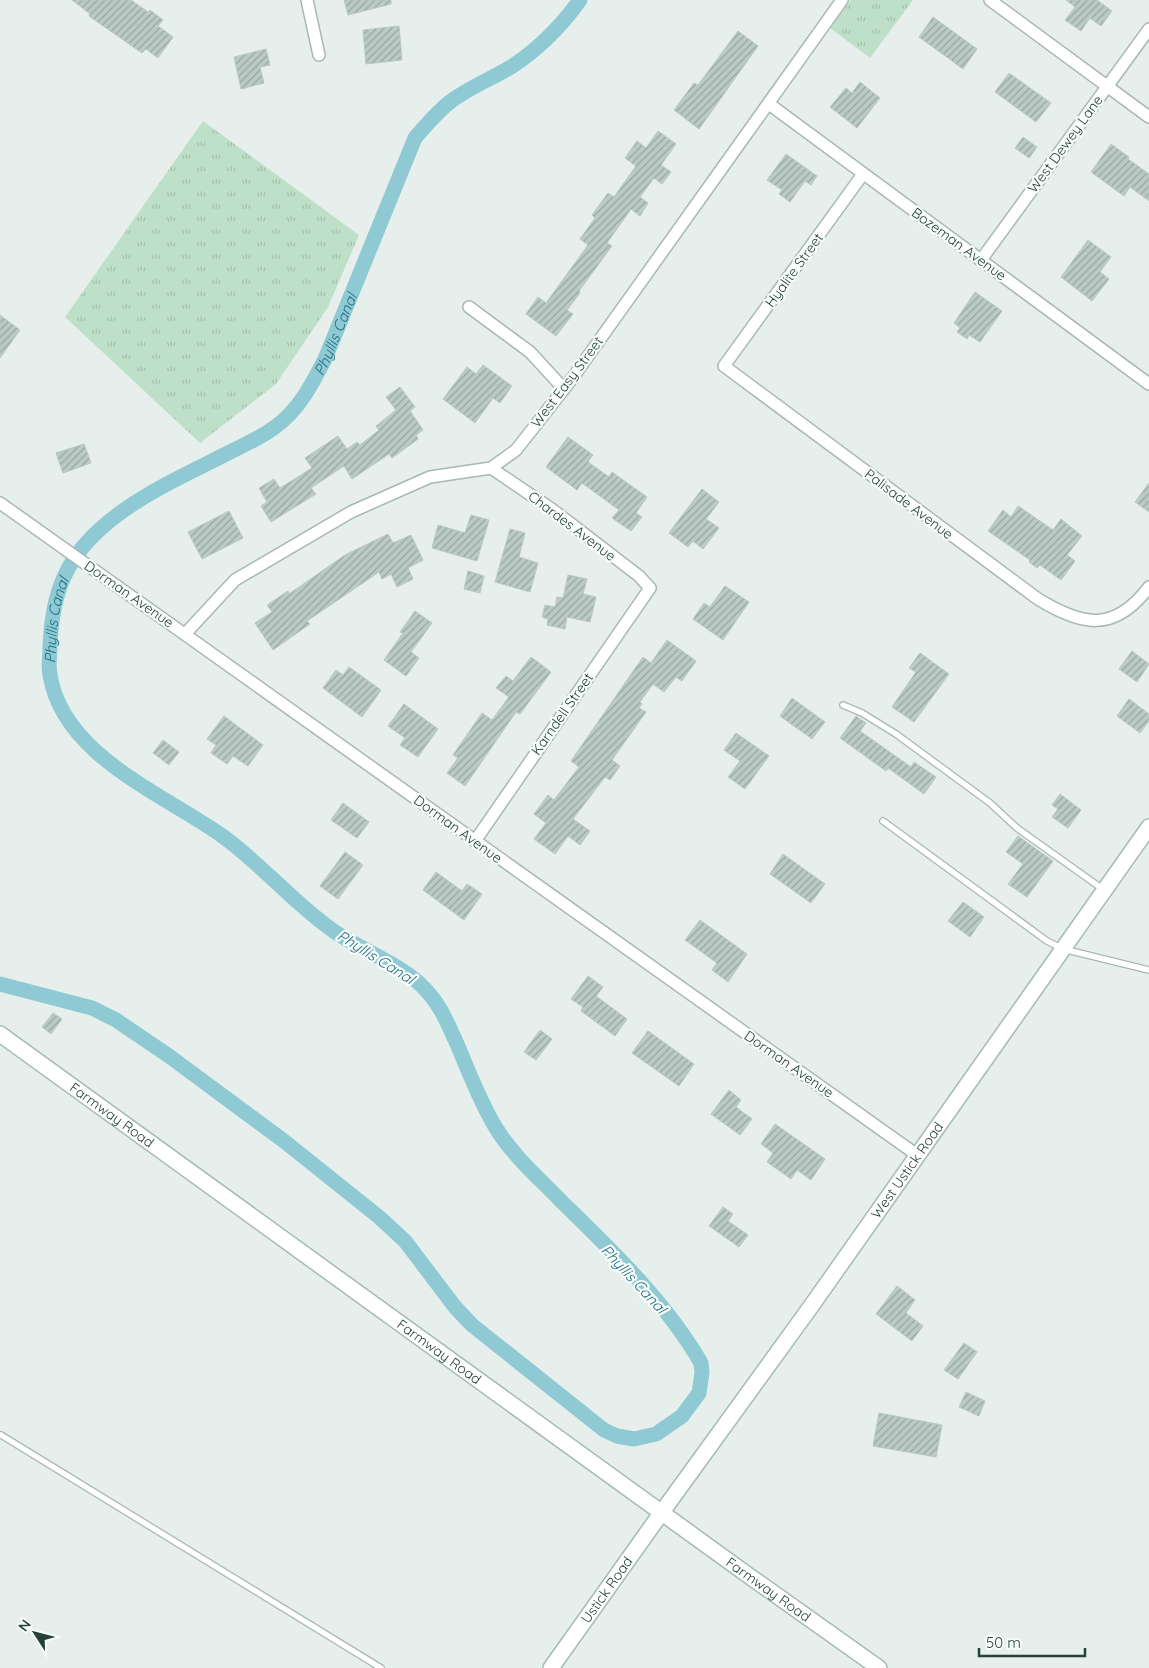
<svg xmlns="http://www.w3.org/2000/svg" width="1149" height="1668" font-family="Quicksand,sans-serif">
<defs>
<pattern id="grass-tufts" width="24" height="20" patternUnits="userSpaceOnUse" patternTransform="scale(1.25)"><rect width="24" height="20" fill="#bfe0c8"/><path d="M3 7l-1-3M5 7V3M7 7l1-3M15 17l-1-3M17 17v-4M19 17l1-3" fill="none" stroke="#a4c1ad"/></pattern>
<pattern id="building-hatch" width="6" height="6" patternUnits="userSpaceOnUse" patternTransform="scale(1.25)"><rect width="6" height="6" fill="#bbcac4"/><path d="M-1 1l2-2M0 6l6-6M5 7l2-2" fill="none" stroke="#98a6a0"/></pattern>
</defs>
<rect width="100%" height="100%" fill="#e6efeb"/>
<g fill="url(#grass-tufts)">
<path d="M 851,0 L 913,0 L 870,58 L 830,28 Z"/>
<path d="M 203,121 L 359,235 L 328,307 L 276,384 L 200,443 L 65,317 Z"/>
</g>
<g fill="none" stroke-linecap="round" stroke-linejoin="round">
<path stroke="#8ec9d4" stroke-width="15" id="s1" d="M 0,984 L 92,1008 L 116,1020 L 169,1056 L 284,1141 L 379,1217 L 405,1241 L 455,1307 L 472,1325 L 604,1430 L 617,1436 L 634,1439 L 656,1434 L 682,1416 L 699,1393 L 702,1373 L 701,1363 C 666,1302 612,1251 562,1202 C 539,1178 513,1156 496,1128 C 480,1102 469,1072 457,1044 C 446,1020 440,1003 420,984 C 395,962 362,950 335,932 C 295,905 261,863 221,835 C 161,793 63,755 50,675 C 48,666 50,655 50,646 C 51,622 54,599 64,577 C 92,514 174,481 232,451 C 246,444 262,437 275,427 C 299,410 312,384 325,359 L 415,138 C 426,125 437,112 450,102 C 468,88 491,79 511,67 C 537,50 562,25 580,0"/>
</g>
<g fill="url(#building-hatch)" stroke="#b8c9c2">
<path d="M 72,0 L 131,0 L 148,12 L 150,10 L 163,20 L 158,26 L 173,37 L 158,58 L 146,49 L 142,53 L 89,16 L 90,14 Z"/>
<path d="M 344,0 L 391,0 L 391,4 L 348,15 Z"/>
<path d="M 1066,0 L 1097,0 L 1112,11 L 1101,26 L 1090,18 L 1081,31 L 1065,20 L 1075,7 Z"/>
<path d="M 933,17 L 977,49 L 963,69 L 919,37 Z"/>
<path d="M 399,26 L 402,60 L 366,64 L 363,30 Z"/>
<path d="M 738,31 L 758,46 L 699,129 L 674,110 L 694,83 L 698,85 Z"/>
<path d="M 266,49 L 270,65 L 260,67 L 264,83 L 241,89 L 234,57 Z"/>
<path d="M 1009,73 L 1051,103 L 1036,122 L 995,92 Z"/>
<path d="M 860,82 L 880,98 L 857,128 L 830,107 L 846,88 L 852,93 Z"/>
<path d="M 658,131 L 676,144 L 661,165 L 671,172 L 662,184 L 654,178 L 640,197 L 648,203 L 640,216 L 631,209 L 607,243 L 612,246 L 579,291 L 580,293 L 567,310 L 573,314 L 556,336 L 526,314 L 538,297 L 546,303 L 588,245 L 580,239 L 595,218 L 592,215 L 608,193 L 614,197 L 636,166 L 625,158 L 637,141 L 646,148 Z"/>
<path d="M 1023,137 L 1037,147 L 1029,158 L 1015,148 Z"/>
<path d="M 1111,144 L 1129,157 L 1128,159 L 1149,174 L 1149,201 L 1130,187 L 1124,196 L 1091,172 Z"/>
<path d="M 786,154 L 817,176 L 811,185 L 805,181 L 790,202 L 779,194 L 782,190 L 767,180 Z"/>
<path d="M 1088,240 L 1111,257 L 1100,272 L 1109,279 L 1092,301 L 1061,277 Z"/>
<path d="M 975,292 L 1002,311 L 980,342 L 969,335 L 967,339 L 957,332 L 960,328 L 954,323 Z"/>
<path d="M 0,315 L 20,330 L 0,358 Z"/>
<path d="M 483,365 L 512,386 L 500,403 L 493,398 L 475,423 L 443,399 L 467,367 L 476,374 Z"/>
<path d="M 400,387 L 415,407 L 410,411 L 423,430 L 416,435 L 418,439 L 392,458 L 389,454 L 352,479 L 344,466 L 311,488 L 316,494 L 271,522 L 261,506 L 267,502 L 259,488 L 274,479 L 280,488 L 312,468 L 305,458 L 338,436 L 347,449 L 357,442 L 360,445 L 379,430 L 376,426 L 396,410 L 386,397 Z"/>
<path d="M 568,437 L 593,455 L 588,462 L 609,477 L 612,472 L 647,497 L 636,513 L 642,517 L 631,531 L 612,518 L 619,510 L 582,483 L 577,490 L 546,467 Z"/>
<path d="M 84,444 L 91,463 L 63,473 L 56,453 Z"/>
<path d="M 1149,483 L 1149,512 L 1135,502 Z"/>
<path d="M 702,489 L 719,502 L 706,519 L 719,528 L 703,549 L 693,541 L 688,547 L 669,533 Z"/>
<path d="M 1018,506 L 1053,530 L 1061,519 L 1082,536 L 1067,555 L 1075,561 L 1061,580 L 1040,565 L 1037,568 L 1029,562 L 1030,560 L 988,531 L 1003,510 L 1011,517 Z"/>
<path d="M 229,511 L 243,538 L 202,559 L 188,532 Z"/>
<path d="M 471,515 L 489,520 L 477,561 L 432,548 L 438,525 L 465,533 Z"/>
<path d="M 510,529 L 525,533 L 519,557 L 538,563 L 530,592 L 495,582 Z"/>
<path d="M 388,534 L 393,543 L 411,535 L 423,560 L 408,568 L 413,579 L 397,587 L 391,574 L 382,579 L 379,572 L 307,621 L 310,624 L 273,650 L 255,623 L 272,612 L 267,605 L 288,591 L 289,594 L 345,555 Z"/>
<path d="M 468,571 L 484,576 L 480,593 L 464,589 Z"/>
<path d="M 568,575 L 587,579 L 583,594 L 596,597 L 590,622 L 567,617 L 565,629 L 547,625 L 548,619 L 542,617 L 545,605 L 555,607 L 557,597 L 563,598 Z"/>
<path d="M 725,586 L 749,602 L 723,640 L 693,619 L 704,603 L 710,607 Z"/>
<path d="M 415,611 L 432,623 L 411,652 L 419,658 L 406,676 L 384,660 L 403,633 L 400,632 Z"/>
<path d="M 667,640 L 696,661 L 682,681 L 676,677 L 664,692 L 653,684 L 640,702 L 642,704 L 639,708 L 646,712 L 612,760 L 620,766 L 610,780 L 605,777 L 573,819 L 590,831 L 580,845 L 568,836 L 555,854 L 534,839 L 546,823 L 534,814 L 548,795 L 554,800 L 579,767 L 571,761 L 643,657 L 651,663 Z"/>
<path d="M 1132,651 L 1149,664 L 1137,682 L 1119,669 Z"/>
<path d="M 920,653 L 949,674 L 914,722 L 892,707 L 916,672 L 909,668 Z"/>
<path d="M 531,657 L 551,672 L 520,714 L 516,712 L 465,786 L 447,773 L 458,758 L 453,755 L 482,713 L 492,720 L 509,697 L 496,688 L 506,676 L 513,681 Z"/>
<path d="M 349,667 L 381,690 L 362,717 L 323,688 L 336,670 L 343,675 Z"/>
<path d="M 792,698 L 825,722 L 812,739 L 780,716 Z"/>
<path d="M 1129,699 L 1149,714 L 1149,721 L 1140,733 L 1117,716 Z"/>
<path d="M 404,704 L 438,729 L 418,757 L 400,745 L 405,738 L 388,726 Z"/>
<path d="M 224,716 L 263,745 L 248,766 L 233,756 L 227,764 L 211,753 L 216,745 L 207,739 Z"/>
<path d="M 856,716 L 866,723 L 860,731 L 911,767 L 914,762 L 936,777 L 924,794 L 888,768 L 886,771 L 840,738 Z"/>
<path d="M 736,733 L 769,756 L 745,789 L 728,777 L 740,761 L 724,750 Z"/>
<path d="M 163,740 L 179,752 L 169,765 L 153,753 Z"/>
<path d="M 1060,794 L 1081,810 L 1068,828 L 1052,817 L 1058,809 L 1052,805 Z"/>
<path d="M 343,803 L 369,822 L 357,838 L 331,820 Z"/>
<path d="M 1018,836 L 1053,861 L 1027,897 L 1008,884 L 1023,864 L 1006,852 Z"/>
<path d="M 345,852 L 363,865 L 338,899 L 320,886 Z"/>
<path d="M 783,854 L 825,884 L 811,903 L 770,874 Z"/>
<path d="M 436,872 L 462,891 L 467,884 L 482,894 L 464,920 L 423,890 Z"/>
<path d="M 963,902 L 984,917 L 970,937 L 948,921 Z"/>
<path d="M 700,920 L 747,954 L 728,982 L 712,970 L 717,963 L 685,940 Z"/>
<path d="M 588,976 L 603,987 L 596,996 L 627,1019 L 615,1036 L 581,1011 L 583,1007 L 571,999 Z"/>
<path d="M 53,1013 L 62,1019 L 51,1034 L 42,1027 Z"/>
<path d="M 540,1030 L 552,1039 L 536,1060 L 524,1052 Z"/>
<path d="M 648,1031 L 694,1064 L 679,1086 L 632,1053 Z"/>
<path d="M 729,1090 L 741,1100 L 736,1107 L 752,1119 L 740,1135 L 711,1114 Z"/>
<path d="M 775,1124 L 825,1159 L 811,1180 L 797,1170 L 791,1179 L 767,1162 L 773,1153 L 761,1144 Z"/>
<path d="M 723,1207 L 733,1214 L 728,1221 L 748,1235 L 739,1247 L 709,1226 Z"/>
<path d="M 897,1286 L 915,1300 L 906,1313 L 923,1326 L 912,1341 L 876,1314 Z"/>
<path d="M 964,1343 L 977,1352 L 958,1379 L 944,1370 Z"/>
<path d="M 966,1392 L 985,1401 L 979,1416 L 959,1407 Z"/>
<path d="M 879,1413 L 942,1425 L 936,1457 L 873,1446 Z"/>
</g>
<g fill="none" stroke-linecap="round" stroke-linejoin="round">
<defs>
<g id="service">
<path d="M 843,705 L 862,713 L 896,734 L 990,803 L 1017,828 L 1104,890"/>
<path d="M 883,821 L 1047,941 L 1063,949 L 1149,970"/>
<path d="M 1,1435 L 381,1668"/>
</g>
<g id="minor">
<path d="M 307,0 L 319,55"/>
<path d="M 990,0 L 1149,117"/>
<path d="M 769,104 L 1149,384"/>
<path d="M 863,174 L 724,366 L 1038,599 C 1082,626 1114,633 1149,587"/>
<path d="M 981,260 L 1149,29"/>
<path d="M 469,307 L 530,352 L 564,389"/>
<path d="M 0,503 L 917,1155"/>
<path d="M 185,634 L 235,580 L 351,512 L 430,477 L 491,468 L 516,450 L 571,380 L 842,0"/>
<path d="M 475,841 L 650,588 L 639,576 L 553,510 L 491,468"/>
</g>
<g id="secondary">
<path id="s2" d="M 0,1034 L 745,1573 L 879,1668"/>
<path id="s3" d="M 551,1668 L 662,1512 L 812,1305 L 1149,827"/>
</g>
</defs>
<use href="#service" stroke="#a8b8b2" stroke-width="8"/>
<use href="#minor" stroke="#a8b8b2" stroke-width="14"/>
<use href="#secondary" stroke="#a4bbb3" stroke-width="18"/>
<use href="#service" stroke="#fff" stroke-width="5.5"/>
<use href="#minor" stroke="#fff" stroke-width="11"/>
<use href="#secondary" stroke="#fff" stroke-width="15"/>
</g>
<g text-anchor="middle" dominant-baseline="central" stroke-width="4.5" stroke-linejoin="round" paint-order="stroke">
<g font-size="14" fill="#24423a" stroke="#f7fbf9">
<text transform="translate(1065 144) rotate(-54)">West Dewey Lane</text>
<text transform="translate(959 244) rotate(36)">Bozeman Avenue</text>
<text transform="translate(794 270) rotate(-54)">Hyalite Street</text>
<text transform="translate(567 382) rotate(-53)">West Easy Street</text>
<text transform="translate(909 504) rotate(37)">Palisade Avenue</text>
<text transform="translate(572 526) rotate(37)">Chardes Avenue</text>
<text transform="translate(129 594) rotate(35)">Dorman Avenue</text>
<text transform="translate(562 714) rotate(-55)">Karndell Street</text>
<text transform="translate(458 829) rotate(36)">Dorman Avenue</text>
<text transform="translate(789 1064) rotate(35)">Dorman Avenue</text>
<text stroke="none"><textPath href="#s2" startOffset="138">Farmway Road</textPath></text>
<text stroke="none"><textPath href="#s3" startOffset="612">West Ustick Road</textPath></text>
<text stroke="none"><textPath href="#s2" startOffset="542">Farmway Road</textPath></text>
<text stroke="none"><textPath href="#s2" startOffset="948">Farmway Road</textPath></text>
<text stroke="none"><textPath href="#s3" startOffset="96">Ustick Road</textPath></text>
</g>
<g font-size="15" font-style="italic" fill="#1c6f80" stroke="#f7fbf9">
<text stroke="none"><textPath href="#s1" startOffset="2350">Phyllis Canal</textPath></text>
<text stroke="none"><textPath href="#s1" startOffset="1930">Phyllis Canal</textPath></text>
<text transform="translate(376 957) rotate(32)">Phyllis Canal</text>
<text transform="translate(634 1279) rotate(47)">Phyllis Canal</text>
</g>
</g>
<g transform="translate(35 1633) rotate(306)" stroke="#f7fbf9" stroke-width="4" paint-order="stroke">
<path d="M0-4L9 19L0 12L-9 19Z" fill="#24423a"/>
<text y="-8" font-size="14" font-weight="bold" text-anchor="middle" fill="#24423a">N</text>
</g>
<path d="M979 1648v8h106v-8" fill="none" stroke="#24423a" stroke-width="2.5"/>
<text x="986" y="1648" font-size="15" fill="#24423a" stroke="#f7fbf9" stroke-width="4" paint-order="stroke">50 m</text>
</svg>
